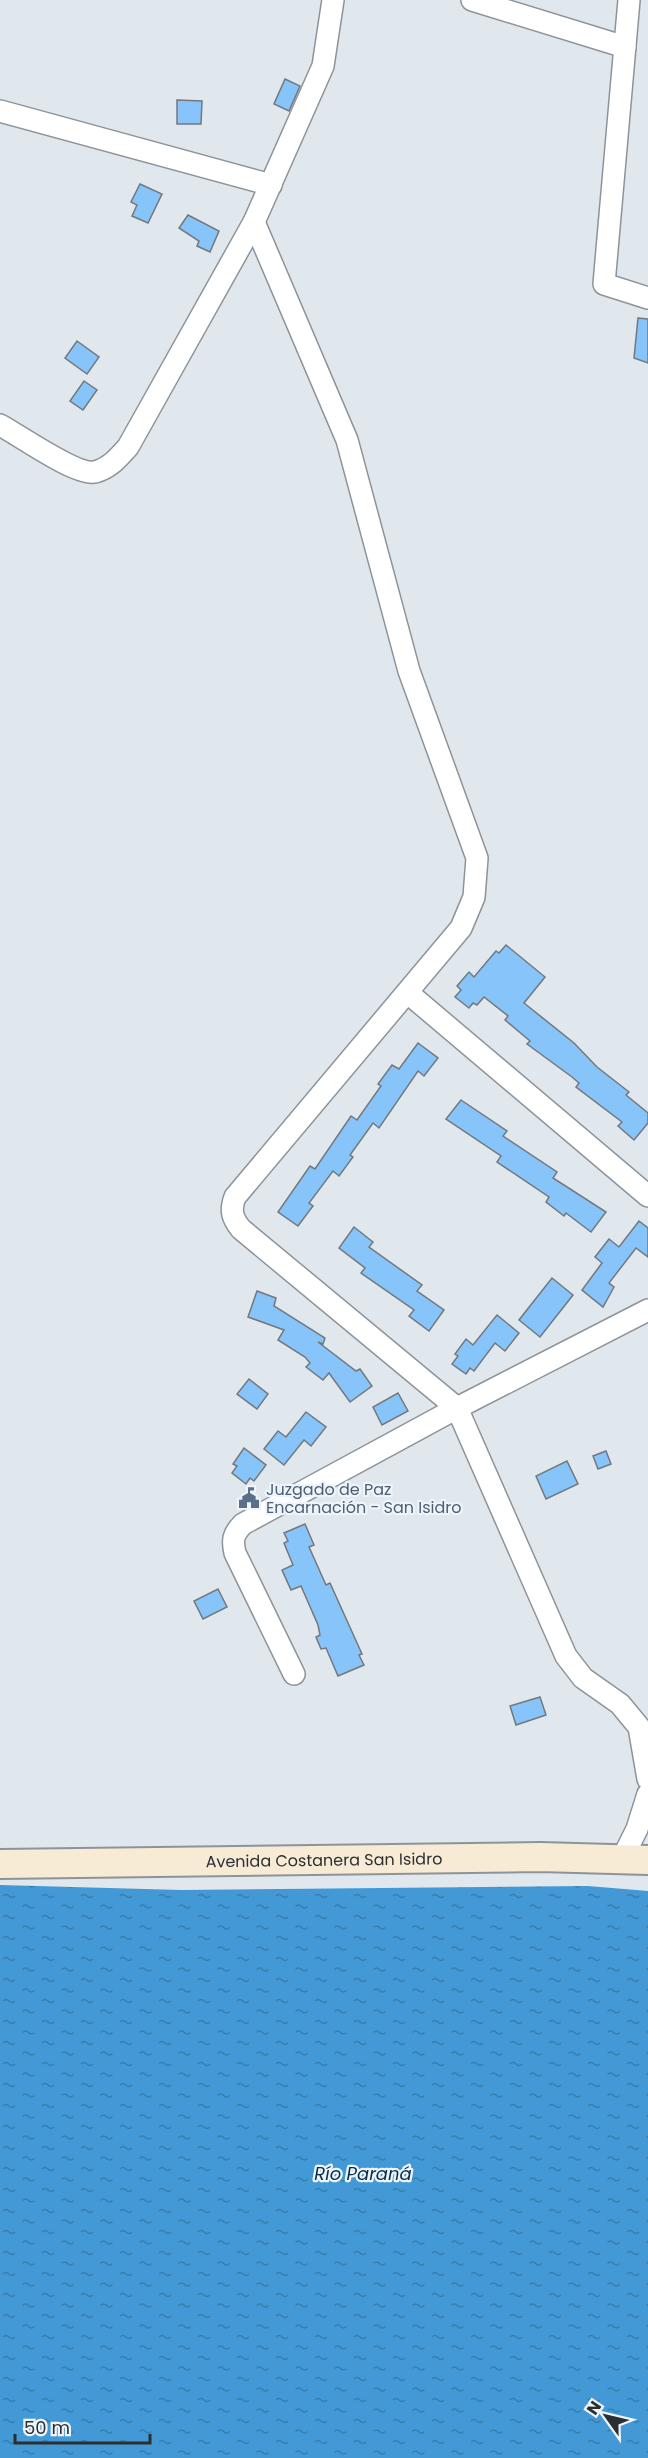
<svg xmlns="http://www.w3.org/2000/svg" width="648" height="2458" font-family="Poppins,sans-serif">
<defs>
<pattern id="water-ripples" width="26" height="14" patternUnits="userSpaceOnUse" patternTransform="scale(1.5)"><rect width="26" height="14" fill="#4299d5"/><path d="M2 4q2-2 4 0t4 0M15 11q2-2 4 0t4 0" fill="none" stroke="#377dad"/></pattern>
</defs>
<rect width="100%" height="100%" fill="#e0e7ed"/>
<path fill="url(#water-ripples)" d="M 0,1885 L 181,1890 L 588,1886 L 648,1891 L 648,2458 L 0,2458 Z"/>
<g fill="#87c4f9" stroke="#72787e" stroke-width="1.5">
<path d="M 285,79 L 300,86 L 289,111 L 274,104 Z"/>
<path d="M 177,100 L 202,101 L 201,124 L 177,124 Z"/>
<path d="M 140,184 L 162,194 L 148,223 L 132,216 L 137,205 L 131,202 Z"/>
<path d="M 188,215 L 219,231 L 210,252 L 197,246 L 199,241 L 179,228 Z"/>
<path d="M 638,318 L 648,319 L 648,363 L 634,358 Z"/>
<path d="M 77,341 L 99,357 L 87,374 L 65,358 Z"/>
<path d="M 84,381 L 97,390 L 83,410 L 70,401 Z"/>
<path d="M 506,945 L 545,977 L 524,1003 L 574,1043 L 597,1067 L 629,1092 L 626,1095 L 648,1113 L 648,1123 L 634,1140 L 618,1126 L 622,1122 L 576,1087 L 579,1083 L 572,1077 L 527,1044 L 530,1041 L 505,1020 L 508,1016 L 484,997 L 477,1005 L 473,1003 L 469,1008 L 455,997 L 461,990 L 457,986 L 469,972 L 474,977 L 496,951 L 499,953 Z"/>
<path d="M 418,1043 L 438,1058 L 424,1076 L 418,1071 L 379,1128 L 373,1123 L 350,1155 L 353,1157 L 339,1176 L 333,1171 L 309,1203 L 313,1206 L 298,1226 L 278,1212 L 310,1166 L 315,1169 L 351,1116 L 357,1120 L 381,1086 L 378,1084 L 392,1065 L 399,1069 Z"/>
<path d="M 461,1100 L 507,1131 L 503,1136 L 557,1172 L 553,1178 L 606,1212 L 591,1232 L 566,1213 L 564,1216 L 546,1202 L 549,1197 L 497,1162 L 501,1156 L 446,1119 Z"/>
<path d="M 639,1221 L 648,1228 L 648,1257 L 636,1248 L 609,1283 L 614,1287 L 603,1307 L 582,1290 L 602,1263 L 595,1257 L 609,1239 L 619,1247 Z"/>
<path d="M 354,1227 L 373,1242 L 369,1247 L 422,1285 L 417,1291 L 444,1310 L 429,1331 L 409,1316 L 414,1310 L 361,1273 L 365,1268 L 339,1248 Z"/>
<path d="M 552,1278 L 573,1295 L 540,1337 L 519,1320 Z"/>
<path d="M 257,1291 L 276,1298 L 274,1306 L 325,1338 L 323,1344 L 318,1342 L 356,1371 L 360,1369 L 372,1386 L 350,1402 L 329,1373 L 323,1380 L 306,1367 L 310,1363 L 305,1357 L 278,1340 L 284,1330 L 248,1317 Z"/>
<path d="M 497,1315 L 519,1333 L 505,1351 L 495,1343 L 474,1371 L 470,1368 L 466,1374 L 452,1364 L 458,1356 L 455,1354 L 466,1339 L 473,1345 Z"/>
<path d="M 249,1379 L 268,1394 L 257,1409 L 237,1394 Z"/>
<path d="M 398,1393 L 408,1411 L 382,1425 L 373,1407 Z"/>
<path d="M 306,1412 L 326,1427 L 311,1446 L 304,1440 L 284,1465 L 264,1449 L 278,1431 L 286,1437 Z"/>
<path d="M 244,1448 L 266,1465 L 254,1481 L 250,1478 L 246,1484 L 232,1473 L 237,1466 L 233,1464 Z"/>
<path d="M 606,1451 L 611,1464 L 598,1469 L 593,1456 Z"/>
<path d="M 567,1461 L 578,1484 L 546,1499 L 536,1476 Z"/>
<path d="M 305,1524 L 314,1545 L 309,1547 L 326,1585 L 330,1583 L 362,1654 L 359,1655 L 364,1665 L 338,1676 L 326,1648 L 321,1649 L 316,1637 L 320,1635 L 318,1625 L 301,1586 L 291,1590 L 282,1570 L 293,1565 L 284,1543 L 288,1541 L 284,1533 Z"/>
<path d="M 218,1589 L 227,1607 L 203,1619 L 194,1601 Z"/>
<path d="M 540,1697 L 546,1715 L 516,1725 L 510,1706 Z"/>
</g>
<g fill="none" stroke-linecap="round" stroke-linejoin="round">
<defs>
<g id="minor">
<path d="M 472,0 L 625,47"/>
<path d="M 629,0 L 604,284 L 648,298"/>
<path d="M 0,111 L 271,185"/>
<path d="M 254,222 L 347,440 L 409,671 L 477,858 L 474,897 L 461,928 L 235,1197 C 230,1210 232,1218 241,1229 L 457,1408 L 566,1656 L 583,1678 L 620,1704 L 639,1727 L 648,1779"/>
<path d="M 0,425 C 19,435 76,476 95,472 C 110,468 119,457 128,447 L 254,222 L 323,66 L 333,0"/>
<path d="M 408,993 L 648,1196"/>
<path d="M 294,1674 L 235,1553 C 232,1540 233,1534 243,1524 L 457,1408 L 648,1310"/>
<path d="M 622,1859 L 637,1829 L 648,1794"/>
</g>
<g id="secondary">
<path id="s1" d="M 0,1864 L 540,1857 L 648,1860"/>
</g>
</defs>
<use href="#minor" stroke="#8d9499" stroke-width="24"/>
<use href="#secondary" stroke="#8d9499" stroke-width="32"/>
<use href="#minor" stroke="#fff" stroke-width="21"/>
<use href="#secondary" stroke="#f7ebd6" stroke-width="28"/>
</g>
<defs>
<symbol id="civic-bare" viewBox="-9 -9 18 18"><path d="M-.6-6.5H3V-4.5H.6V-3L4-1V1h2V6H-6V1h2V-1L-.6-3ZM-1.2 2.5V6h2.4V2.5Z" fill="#5c6f8a" stroke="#edf4fa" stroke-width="2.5" paint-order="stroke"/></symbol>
</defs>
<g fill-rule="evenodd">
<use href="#civic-bare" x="234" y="1483" width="30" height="30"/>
</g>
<g text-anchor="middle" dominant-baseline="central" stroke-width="4.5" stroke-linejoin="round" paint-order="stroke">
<g font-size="16" fill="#4e5e75" stroke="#edf4fa" text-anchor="start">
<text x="266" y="1489">Juzgado de Paz<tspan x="266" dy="18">Encarnación - San Isidro</tspan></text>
</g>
<g font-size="16" fill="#2c2f31" stroke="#edf4fa">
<text stroke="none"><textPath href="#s1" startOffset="324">Avenida Costanera San Isidro</textPath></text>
</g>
<g font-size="18" font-style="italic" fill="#092e47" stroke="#edf4fa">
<text x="363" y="2173">Río Paraná</text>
</g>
</g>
<g transform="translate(606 2416) rotate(304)" stroke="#edf4fa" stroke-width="4.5" paint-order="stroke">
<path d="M0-4.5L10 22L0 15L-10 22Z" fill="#2c2f31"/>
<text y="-9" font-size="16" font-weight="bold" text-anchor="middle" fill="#2c2f31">N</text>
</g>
<path d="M15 2434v9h135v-9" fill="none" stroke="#2c2f31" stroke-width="3"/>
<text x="24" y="2434" font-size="18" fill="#2c2f31" stroke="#edf4fa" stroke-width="4.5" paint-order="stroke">50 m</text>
</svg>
